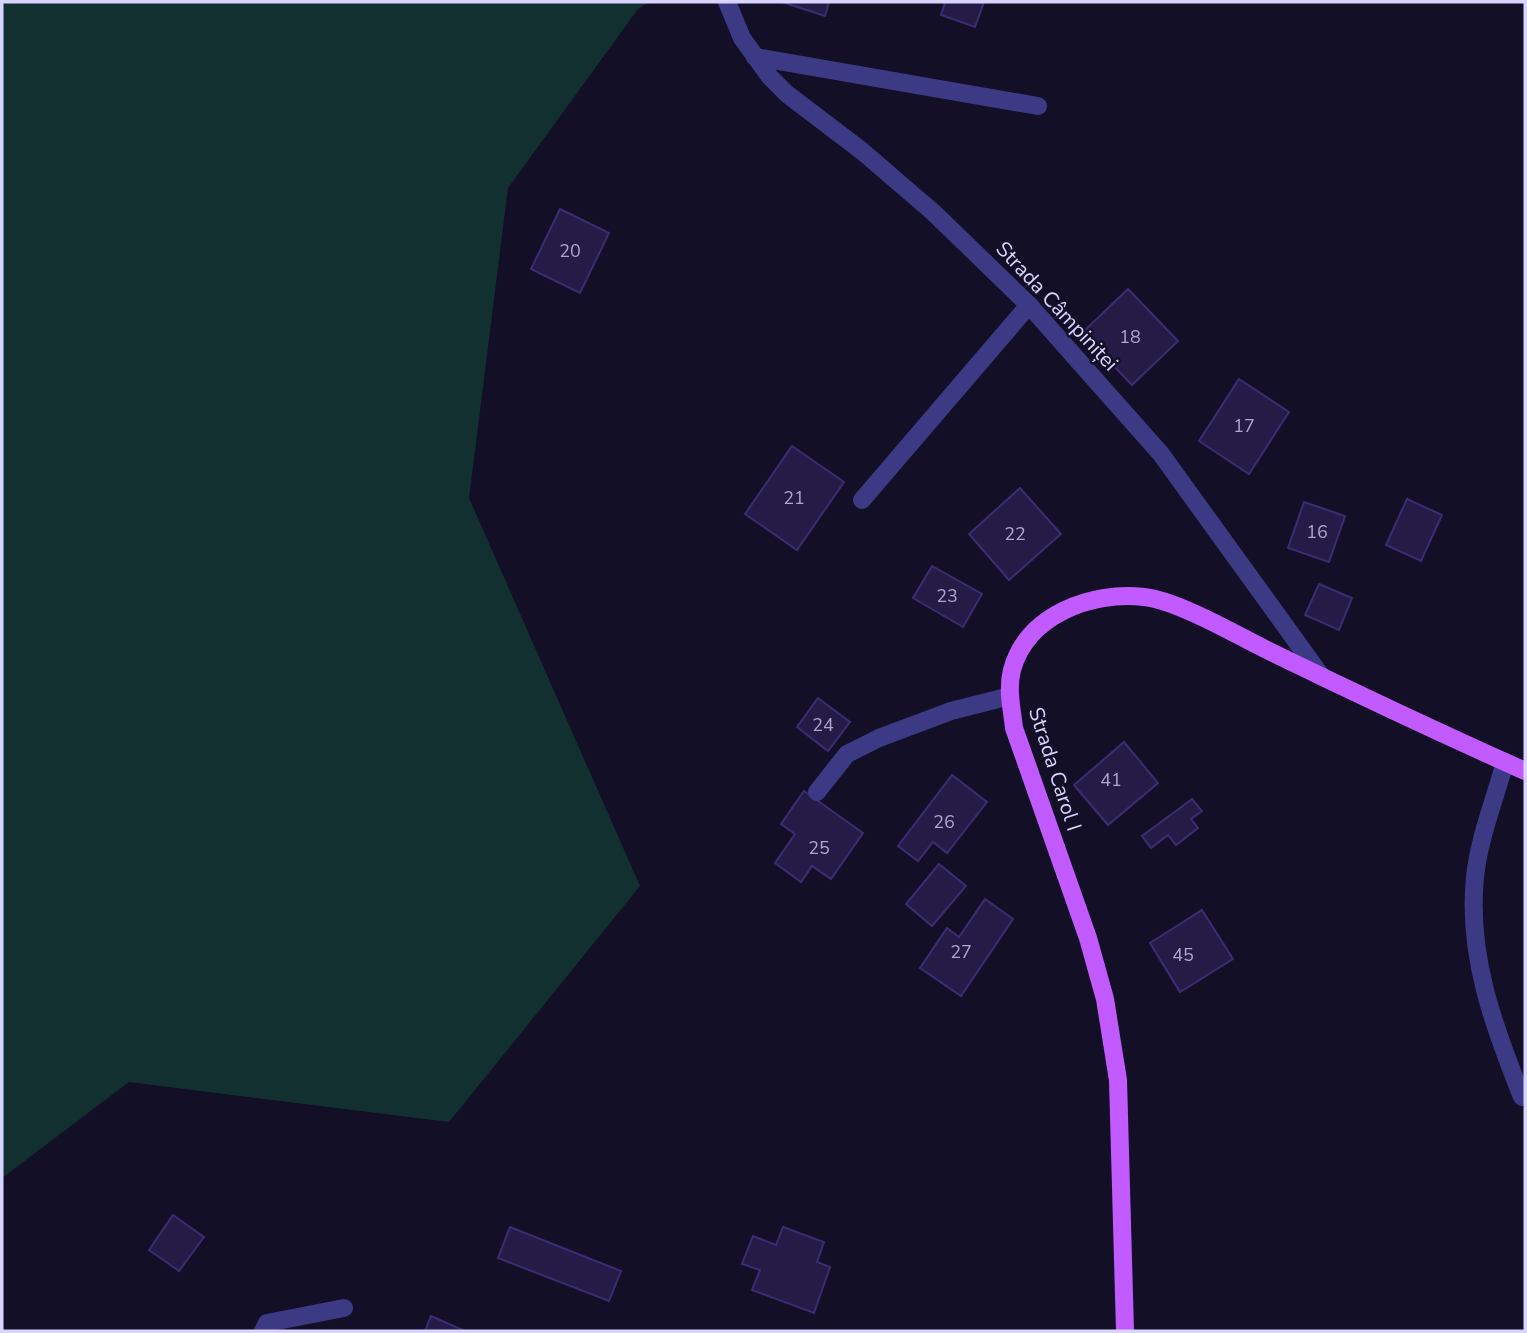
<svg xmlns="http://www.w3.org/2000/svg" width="1527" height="1333" font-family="'Nunito Sans',sans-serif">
<rect width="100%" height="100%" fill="#130f26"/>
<path fill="#12302f" d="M 2,2 L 649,2 L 638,9 L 508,188 L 469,498 L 640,886 L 449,1122 L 129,1082 L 2,1178 Z"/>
<g fill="#241b47" stroke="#3b2d73" stroke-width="2">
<path d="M 782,2 L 829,2 L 825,16 Z"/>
<path d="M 945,2 L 984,2 L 975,27 L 941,15 Z"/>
<path d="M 560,209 L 609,233 L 580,293 L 531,269 Z"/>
<path d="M 1128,289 L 1178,341 L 1132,385 L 1082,333 Z"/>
<path d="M 1239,379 L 1289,412 L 1249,474 L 1199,441 Z"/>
<path d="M 792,446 L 844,482 L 797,550 L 745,514 Z"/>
<path d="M 1020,488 L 1061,534 L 1009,580 L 969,534 Z"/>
<path d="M 1407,499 L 1442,515 L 1421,561 L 1386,545 Z"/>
<path d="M 1304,502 L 1345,516 L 1329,562 L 1288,548 Z"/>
<path d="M 932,566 L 982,594 L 963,627 L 913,598 Z"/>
<path d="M 1319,584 L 1352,598 L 1339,630 L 1305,615 Z"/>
<path d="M 818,698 L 850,722 L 828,751 L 797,727 Z"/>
<path d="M 1124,742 L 1158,783 L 1108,825 L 1074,785 Z"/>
<path d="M 952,775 L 987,802 L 947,853 L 933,842 L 918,861 L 898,846 Z"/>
<path d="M 804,791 L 863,833 L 831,879 L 812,866 L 801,882 L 775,863 L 795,834 L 781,824 Z"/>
<path d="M 1192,799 L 1202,811 L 1191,819 L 1198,828 L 1176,845 L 1168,835 L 1151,848 L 1142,836 Z"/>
<path d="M 939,864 L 966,886 L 932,926 L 906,904 Z"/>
<path d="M 985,899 L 1013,919 L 961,996 L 920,968 L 947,928 L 959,937 Z"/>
<path d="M 1202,910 L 1233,959 L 1180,992 L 1150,943 Z"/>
<path d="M 173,1215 L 204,1237 L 179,1271 L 149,1250 Z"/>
<path d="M 510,1227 L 621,1271 L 609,1301 L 498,1258 Z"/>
<path d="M 783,1227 L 824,1242 L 817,1262 L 830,1267 L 814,1313 L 752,1290 L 760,1270 L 742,1264 L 753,1236 L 776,1245 Z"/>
<path d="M 431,1316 L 465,1331 L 425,1331 Z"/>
</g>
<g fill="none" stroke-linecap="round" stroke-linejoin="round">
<g stroke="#3d3a85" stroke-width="18">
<path d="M 727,2 L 742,38 L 770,77 L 787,94 L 862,151 L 934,213 L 1029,305 L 1161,454 L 1322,677"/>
<path d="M 755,57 L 1038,106"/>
<path d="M 862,500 L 1029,305"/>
<path d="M 1505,762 C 1495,799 1479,838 1475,877 C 1467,955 1494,1027 1522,1097"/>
<path d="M 817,792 L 847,754 L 879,738 L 951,711 L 1010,696"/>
<path d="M 263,1331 L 267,1323 L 344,1308"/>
</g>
<path stroke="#c25bff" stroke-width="18" d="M 1125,1331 L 1118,1080 L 1105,999 L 1088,938 L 1014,728 C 1012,710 1007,689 1012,670 C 1027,615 1091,591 1144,597 C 1176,600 1235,634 1265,649 C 1351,691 1438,732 1525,771"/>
</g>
<g text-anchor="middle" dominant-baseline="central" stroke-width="5" stroke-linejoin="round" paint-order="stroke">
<g font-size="18" fill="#aca6d1">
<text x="570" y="251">20</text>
<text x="1130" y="337">18</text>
<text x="1244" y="426">17</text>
<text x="794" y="498">21</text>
<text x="1317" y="532">16</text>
<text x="1015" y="534">22</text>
<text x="947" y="596">23</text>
<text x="823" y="725">24</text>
<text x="1111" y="780">41</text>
<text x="944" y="822">26</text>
<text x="819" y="848">25</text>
<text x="961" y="952">27</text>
<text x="1183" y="955">45</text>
</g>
<g font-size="21" fill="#d9d4ff" stroke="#130f26">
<text transform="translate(1057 306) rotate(47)">Strada Câmpiniței</text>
<text transform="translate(1055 769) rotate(72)">Strada Carol I</text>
</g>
</g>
<rect width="1527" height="1333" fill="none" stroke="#d9d4ff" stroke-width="7"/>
</svg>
